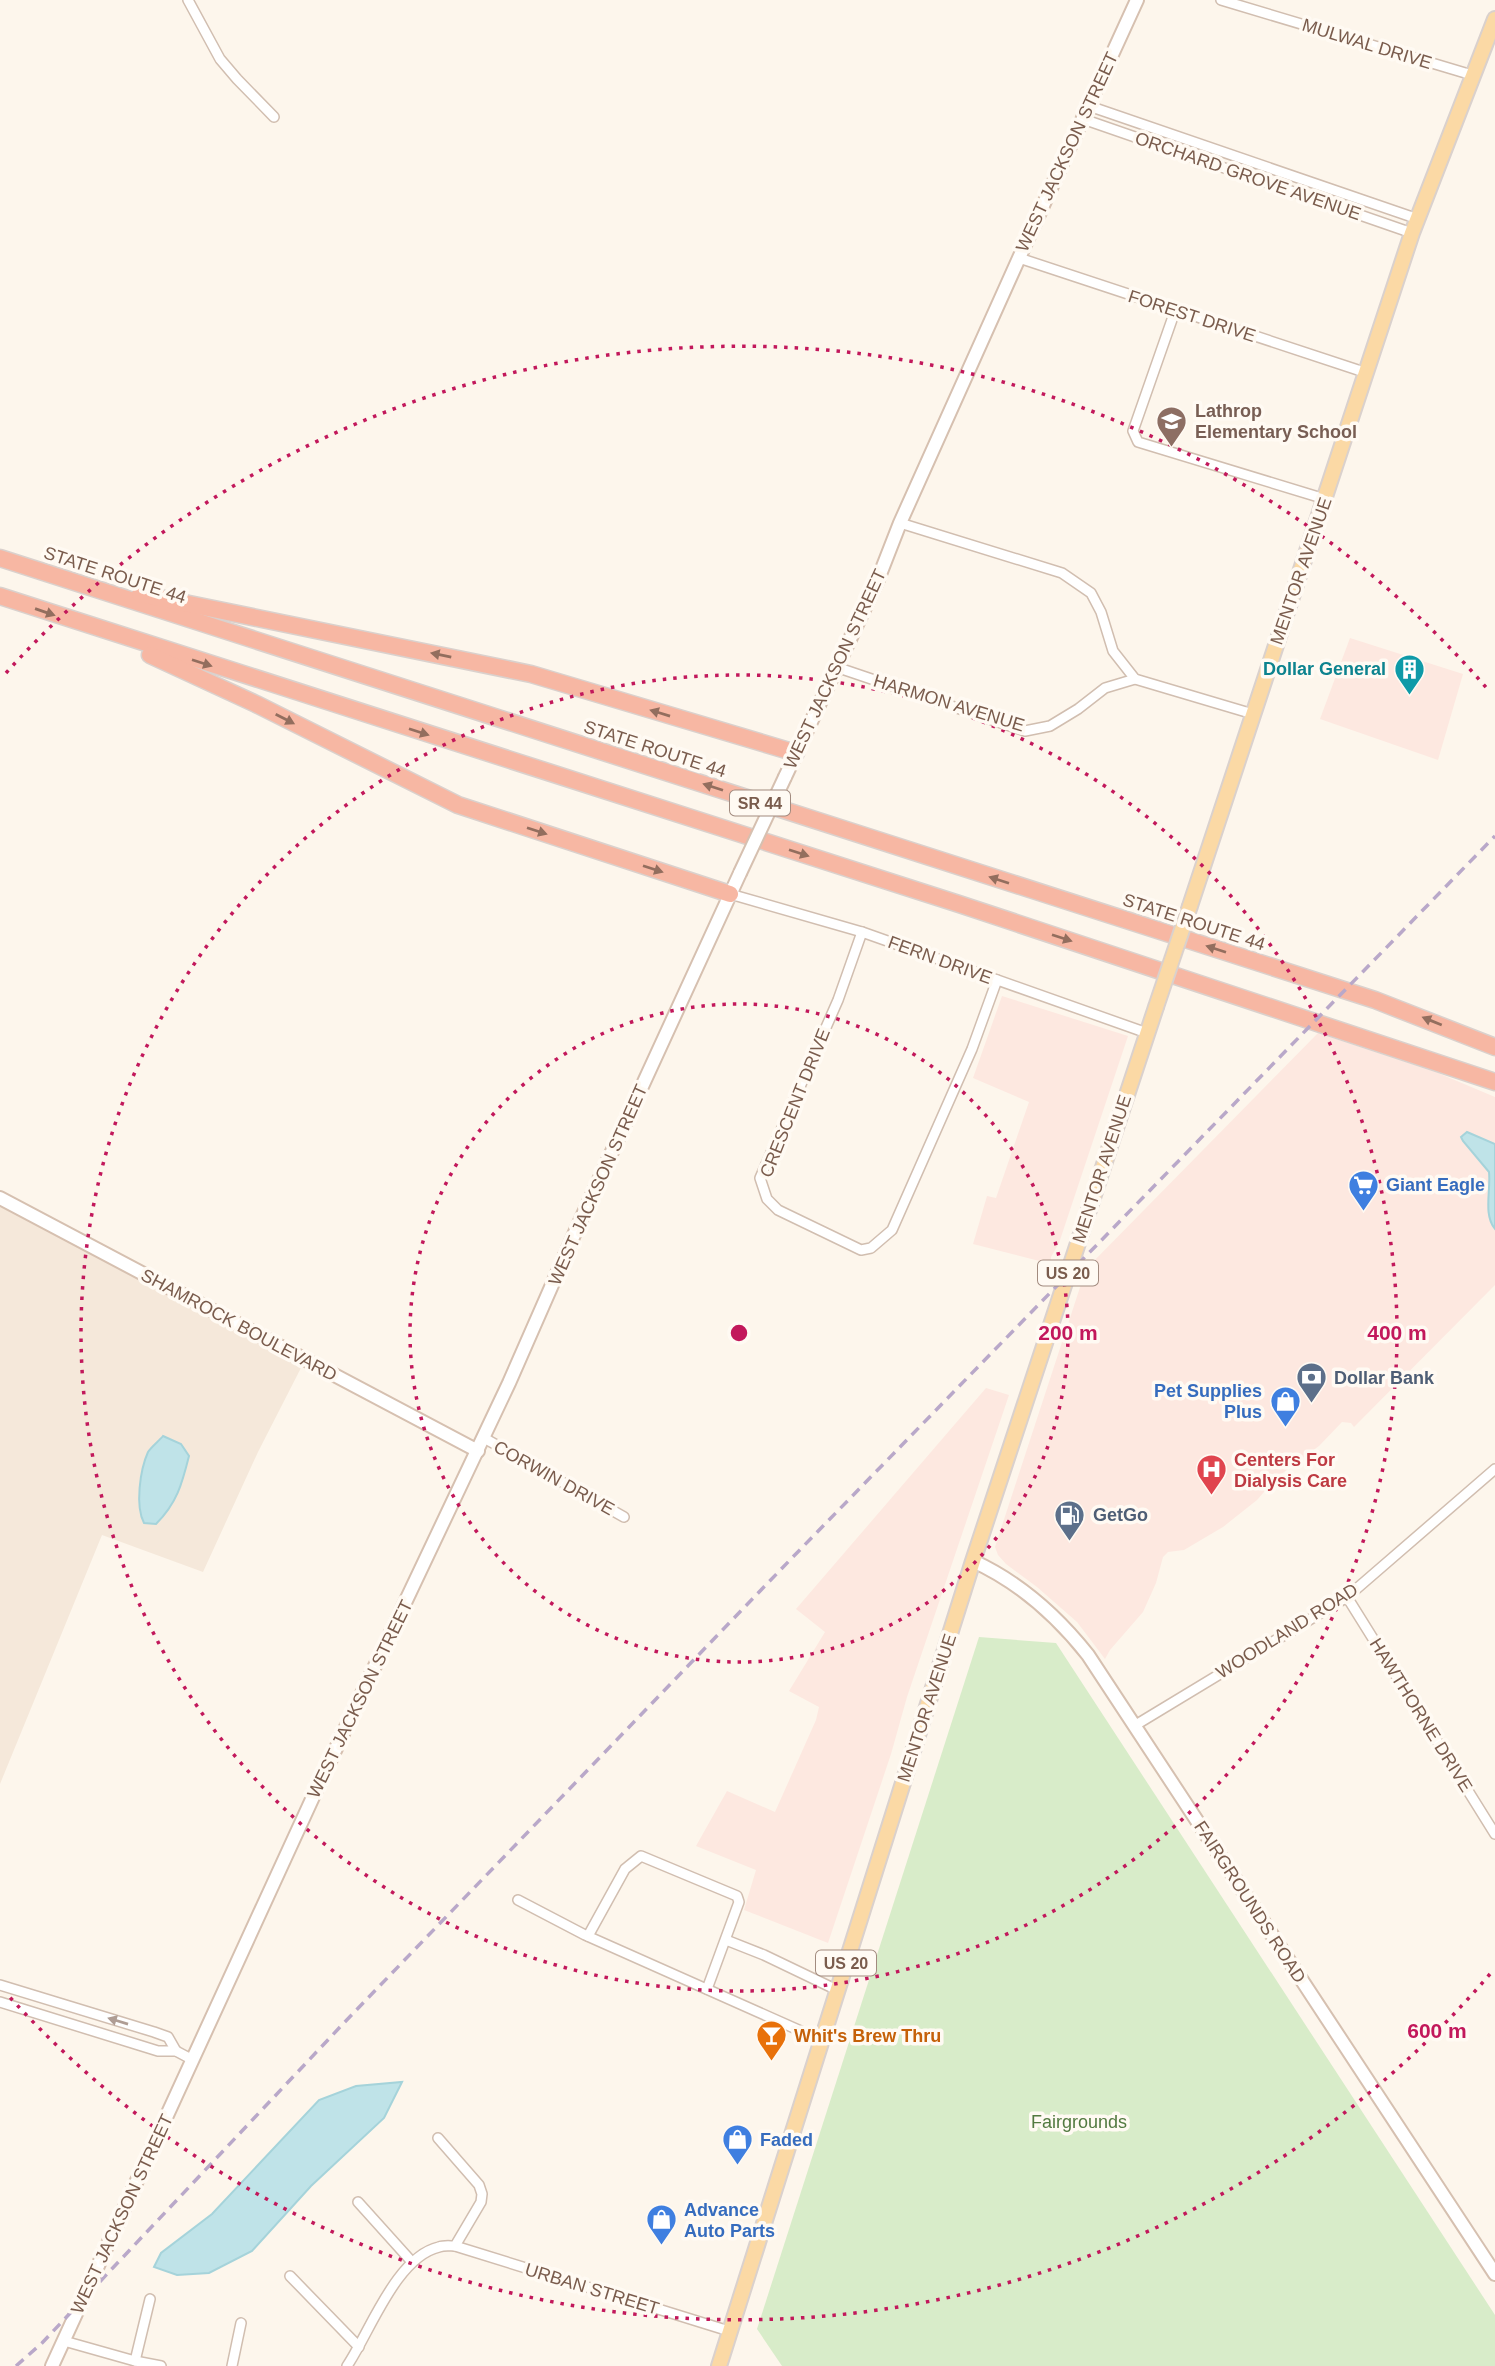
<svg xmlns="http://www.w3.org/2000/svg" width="1495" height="2366" font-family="Arial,sans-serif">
<rect width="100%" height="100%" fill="#fdf6ec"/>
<path fill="#f5e8da" d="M 0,1198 L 305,1360 L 258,1452 L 203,1572 L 102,1535 L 0,1784 Z"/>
<g fill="#fde8e0">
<path d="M 1350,638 L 1463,674 L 1438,760 L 1320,719 Z"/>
<path d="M 1002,996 L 1128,1036 L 1059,1243 L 1051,1257 L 1051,1264 L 973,1244 L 987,1196 L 996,1198 L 1029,1102 L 973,1078 Z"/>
<path d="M 1318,1033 L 1438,1073 L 1495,1097 L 1495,1285 L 1354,1427 L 1351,1423 L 1342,1422 L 1319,1446 L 1276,1478 L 1257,1500 L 1223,1527 L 1184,1550 L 1168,1552 L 1163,1557 L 1156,1583 L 1143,1612 L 1110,1650 L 1105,1659 L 1077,1622 L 1037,1587 L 1006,1564 L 998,1555 L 995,1547 L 1086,1269 Z"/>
<path d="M 986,1388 L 1009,1395 L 907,1697 L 891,1754 L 828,1943 L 744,1910 L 756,1870 L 696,1846 L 727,1791 L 775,1812 L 816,1720 L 819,1707 L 789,1691 L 825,1632 L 796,1609 Z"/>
</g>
<path fill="#d8ecc9" d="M 979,1637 L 1056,1643 L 1495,2315 L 1495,2366 L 782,2366 L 757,2329 Z"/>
<g fill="#bfe3e8" stroke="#a5d3da" stroke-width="2">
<path d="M 1467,1132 L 1495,1144 L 1495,1229 C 1483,1214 1491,1191 1489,1172 L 1463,1141 L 1461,1137 Z"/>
<path d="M 163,1436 L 181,1444 L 189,1456 C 182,1484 177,1503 156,1524 L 144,1523 C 135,1506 140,1470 148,1452 C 152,1446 159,1441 163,1436 Z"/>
<path d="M 402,2082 L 384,2118 L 311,2186 L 252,2251 L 209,2273 L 177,2275 L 154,2267 L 161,2253 L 212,2214 L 319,2100 L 356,2086 Z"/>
</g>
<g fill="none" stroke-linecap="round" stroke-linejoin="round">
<defs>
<g id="street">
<path d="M 188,0 L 220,59 L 237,79 L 274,117"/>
<path d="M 1221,0 L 1472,75"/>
<path d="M 1089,106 L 1418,219"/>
<path d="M 1083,119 L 1412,233"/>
<path d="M 1019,258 L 1367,373"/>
<path d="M 1175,311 L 1133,431 L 1138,442 L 1325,499"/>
<path d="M 900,523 L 1062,573 L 1091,593 L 1101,612 L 1113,651 L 1135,679 L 1253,714"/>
<path d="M 836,667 L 1025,731 L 1050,726 L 1078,709 L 1105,688 L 1135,679"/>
<path d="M 730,894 L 862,932 L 1147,1033"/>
<path d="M 862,932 L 838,1000 L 760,1178 L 767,1199 L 778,1210 L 861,1250 L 871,1248 L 892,1230 L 972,1049 L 997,980"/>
<path d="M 484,1438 L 624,1517"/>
<path d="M 1347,1597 L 1495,1834"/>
<path d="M 1134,1726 L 1347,1597 L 1495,1469"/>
<path d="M 518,1900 L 585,1935 L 821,2040"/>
<path d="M 588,1936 L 625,1869 L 641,1856 L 737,1896 L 739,1902 L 707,1989"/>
<path d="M 726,1940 L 764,1955 L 837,1990"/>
<path d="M 0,1985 L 154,2032 L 168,2037 L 176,2051"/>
<path d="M 0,2002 L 158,2051 L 176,2051 L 193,2060"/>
<path d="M 358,2202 L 412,2262"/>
<path d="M 455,2246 L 729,2331"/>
<path d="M 290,2276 L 359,2347"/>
<path d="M 64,2341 L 135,2361 L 161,2366"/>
<path d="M 135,2361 L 150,2299"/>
<path d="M 232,2366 L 241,2323"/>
<path d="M 347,2366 C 370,2332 396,2257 439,2247 C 444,2245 450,2246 455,2246 L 481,2202 L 482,2194 L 479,2185 L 438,2138"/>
</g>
<g id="secondary">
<path d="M 785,777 L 877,582 L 900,523 L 1019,258 L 1137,0"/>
<path d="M 0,1198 L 478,1451"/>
<path d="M 973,1561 C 1019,1582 1057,1616 1088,1655 L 1495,2274"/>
<path d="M 52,2366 L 313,1797 L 509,1383 L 577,1228 L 740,873"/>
</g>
<g id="primary">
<path d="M 1190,906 L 1412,233 L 1495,19"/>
<path d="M 719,2366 L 973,1561 L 1156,1007"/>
</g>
<g id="highway">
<path d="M 0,558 L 1375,1000 L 1495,1047"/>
<path d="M 140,594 L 531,674 L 796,753"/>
<path d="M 0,596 L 959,904 L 1495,1082"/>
<path d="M 150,655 L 256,704 L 458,805 L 730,894"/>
</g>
</defs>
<use href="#street" stroke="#d1beb0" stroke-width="12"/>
<use href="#secondary" stroke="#d6c0b0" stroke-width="16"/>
<use href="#primary" stroke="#dad1cd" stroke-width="18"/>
<use href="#highway" stroke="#dad1cd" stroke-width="19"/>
<use href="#street" stroke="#fff" stroke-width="9"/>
<use href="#secondary" stroke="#fff" stroke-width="12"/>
<use href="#primary" stroke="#fbd9a5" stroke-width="14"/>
<use href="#highway" stroke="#f7b7a3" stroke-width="16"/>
<path stroke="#b9a8c9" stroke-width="3.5" stroke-dasharray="10 7" stroke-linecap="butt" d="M 16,2366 L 42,2343 L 341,2026 L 789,1561 L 1495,836"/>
<defs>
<path id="secondary-bridge" d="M 740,873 L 785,777"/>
<path id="primary-bridge" d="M 1156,1007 L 1190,906"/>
</defs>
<use href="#secondary-bridge" stroke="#d6c0b0" stroke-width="16" stroke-linecap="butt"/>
<use href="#primary-bridge" stroke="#dad1cd" stroke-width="18" stroke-linecap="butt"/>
<use href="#secondary-bridge" stroke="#fff" stroke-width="12"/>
<use href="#primary-bridge" stroke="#fbd9a5" stroke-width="14"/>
</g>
<defs><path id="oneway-solid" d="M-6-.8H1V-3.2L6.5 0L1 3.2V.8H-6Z" transform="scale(1.75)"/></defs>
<g fill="#936e5e">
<use href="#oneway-solid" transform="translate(45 612) rotate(19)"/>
<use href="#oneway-solid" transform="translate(441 655) rotate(-168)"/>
<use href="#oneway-solid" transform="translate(202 663) rotate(18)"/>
<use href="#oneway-solid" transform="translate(660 713) rotate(-163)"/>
<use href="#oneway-solid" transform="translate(285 719) rotate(27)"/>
<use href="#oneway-solid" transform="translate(419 732) rotate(18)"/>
<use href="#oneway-solid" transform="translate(713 787) rotate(-162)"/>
<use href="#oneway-solid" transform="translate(537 831) rotate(18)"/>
<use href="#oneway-solid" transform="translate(799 853) rotate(18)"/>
<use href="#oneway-solid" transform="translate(653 869) rotate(18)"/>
<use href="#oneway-solid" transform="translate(999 880) rotate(-162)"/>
<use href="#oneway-solid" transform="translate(1062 938) rotate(18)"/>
<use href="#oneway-solid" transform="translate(1216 949) rotate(-162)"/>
<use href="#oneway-solid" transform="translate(1432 1021) rotate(-158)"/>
</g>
<use fill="#af9d94" href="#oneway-solid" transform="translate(118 2021) rotate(-163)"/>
<g fill="none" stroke="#c2185b" stroke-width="3.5" stroke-dasharray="3.5 7">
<circle cx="739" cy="1333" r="329"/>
<circle cx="739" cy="1333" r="658"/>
<path d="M1490 1974A987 987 0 0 1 6 1993M6 673A987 987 0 0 1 1490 692"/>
</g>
<defs>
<symbol id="school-pin" viewBox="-11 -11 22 30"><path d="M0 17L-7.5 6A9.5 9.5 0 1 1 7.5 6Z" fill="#8d6e63" stroke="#fffaf3"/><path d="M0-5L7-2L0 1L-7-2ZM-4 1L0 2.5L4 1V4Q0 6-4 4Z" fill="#fff"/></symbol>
<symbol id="building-pin" viewBox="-11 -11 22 30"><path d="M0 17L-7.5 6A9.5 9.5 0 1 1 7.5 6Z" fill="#0f9aa8" stroke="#fffaf3"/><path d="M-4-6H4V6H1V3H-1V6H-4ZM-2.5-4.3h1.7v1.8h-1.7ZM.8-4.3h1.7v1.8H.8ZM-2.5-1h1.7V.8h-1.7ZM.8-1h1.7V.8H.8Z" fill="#fff"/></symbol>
<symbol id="supermarket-pin" viewBox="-11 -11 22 30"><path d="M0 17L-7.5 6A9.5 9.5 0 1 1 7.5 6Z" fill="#3f7fe0" stroke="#fffaf3"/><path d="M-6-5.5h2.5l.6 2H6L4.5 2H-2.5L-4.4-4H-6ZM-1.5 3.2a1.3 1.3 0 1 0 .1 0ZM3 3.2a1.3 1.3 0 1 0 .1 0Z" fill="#fff"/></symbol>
<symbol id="bank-pin" viewBox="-11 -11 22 30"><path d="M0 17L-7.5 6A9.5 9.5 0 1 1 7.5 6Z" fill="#5c6f8a" stroke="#fffaf3"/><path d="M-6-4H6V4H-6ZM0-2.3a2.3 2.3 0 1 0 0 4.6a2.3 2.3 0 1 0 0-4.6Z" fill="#fff"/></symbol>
<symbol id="shop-pin" viewBox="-11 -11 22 30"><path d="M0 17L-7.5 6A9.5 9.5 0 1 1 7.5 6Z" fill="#3f7fe0" stroke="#fffaf3"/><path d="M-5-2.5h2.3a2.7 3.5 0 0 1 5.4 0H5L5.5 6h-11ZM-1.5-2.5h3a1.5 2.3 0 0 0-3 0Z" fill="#fff"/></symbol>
<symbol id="hospital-pin" viewBox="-11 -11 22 30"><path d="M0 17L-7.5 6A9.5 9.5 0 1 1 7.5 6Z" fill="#e0444e" stroke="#fffaf3"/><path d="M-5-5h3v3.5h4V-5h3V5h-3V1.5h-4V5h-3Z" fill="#fff"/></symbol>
<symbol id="fuel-pin" viewBox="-11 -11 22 30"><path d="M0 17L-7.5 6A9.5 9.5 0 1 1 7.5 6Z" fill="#5c6f8a" stroke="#fffaf3"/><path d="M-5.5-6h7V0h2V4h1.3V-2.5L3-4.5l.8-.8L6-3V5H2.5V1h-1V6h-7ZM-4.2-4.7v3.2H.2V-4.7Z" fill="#fff"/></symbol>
<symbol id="bar-pin" viewBox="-11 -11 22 30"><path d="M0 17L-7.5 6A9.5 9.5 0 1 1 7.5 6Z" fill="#e8710a" stroke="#fffaf3"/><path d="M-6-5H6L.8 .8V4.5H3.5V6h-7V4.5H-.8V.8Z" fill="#fff"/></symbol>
</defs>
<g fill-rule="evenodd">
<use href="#school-pin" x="1154" y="404" width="35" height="47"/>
<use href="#building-pin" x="1392" y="652" width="35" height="47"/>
<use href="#supermarket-pin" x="1346" y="1168" width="35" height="47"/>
<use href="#bank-pin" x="1294" y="1360" width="35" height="47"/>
<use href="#shop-pin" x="1268" y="1384" width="35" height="47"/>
<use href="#hospital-pin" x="1194" y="1452" width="35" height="47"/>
<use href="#fuel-pin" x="1052" y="1498" width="35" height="47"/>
<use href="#bar-pin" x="754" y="2018" width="35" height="47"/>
<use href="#shop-pin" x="720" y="2122" width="35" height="47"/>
<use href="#shop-pin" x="644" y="2202" width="35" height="47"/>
</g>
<g text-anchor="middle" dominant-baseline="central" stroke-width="7" stroke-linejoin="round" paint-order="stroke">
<g fill="#fffaf3" stroke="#a28b7f" stroke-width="2">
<rect x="730" y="790.5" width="60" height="25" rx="5"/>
<rect x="1038" y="1260.5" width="60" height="25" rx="5"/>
<rect x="816" y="1950.5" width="60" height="25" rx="5"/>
</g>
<g font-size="16" font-weight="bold" fill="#7a5c4d">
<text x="760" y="803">SR 44</text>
<text x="1068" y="1273">US 20</text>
<text x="846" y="1963">US 20</text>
</g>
<g font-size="18" fill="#7a5c4d" stroke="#fffaf3">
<text transform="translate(1367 44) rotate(17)">MULWAL DRIVE</text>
<text transform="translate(1067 152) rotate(-65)">WEST JACKSON STREET</text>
<text transform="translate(1248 176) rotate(19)">ORCHARD GROVE AVENUE</text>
<text transform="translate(1192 316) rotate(18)">FOREST DRIVE</text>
<text transform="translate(1301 571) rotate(-71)">MENTOR AVENUE</text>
<text transform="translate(115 575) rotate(18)">STATE ROUTE 44</text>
<text transform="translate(835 669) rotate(-65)">WEST JACKSON STREET</text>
<text transform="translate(949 703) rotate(17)">HARMON AVENUE</text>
<text transform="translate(655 749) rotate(18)">STATE ROUTE 44</text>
<text transform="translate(1194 922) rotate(18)">STATE ROUTE 44</text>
<text transform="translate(940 960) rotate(20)">FERN DRIVE</text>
<text transform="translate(795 1103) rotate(-68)">CRESCENT DRIVE</text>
<text transform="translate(1102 1169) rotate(-72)">MENTOR AVENUE</text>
<text transform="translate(598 1185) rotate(-66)">WEST JACKSON STREET</text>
<text transform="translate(239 1325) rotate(28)">SHAMROCK BOULEVARD</text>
<text transform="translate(554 1478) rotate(29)">CORWIN DRIVE</text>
<text transform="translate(1287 1631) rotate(-32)">WOODLAND ROAD</text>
<text transform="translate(360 1699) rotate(-64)">WEST JACKSON STREET</text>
<text transform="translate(927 1708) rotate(-72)">MENTOR AVENUE</text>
<text transform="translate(1421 1715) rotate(58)">HAWTHORNE DRIVE</text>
<text transform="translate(1250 1902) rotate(57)">FAIRGROUNDS ROAD</text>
<text transform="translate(122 2214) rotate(-65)">WEST JACKSON STREET</text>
<text transform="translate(592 2289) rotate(17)">URBAN STREET</text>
</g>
<g font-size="18" font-weight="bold" fill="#785e54" stroke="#fffaf3" text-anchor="start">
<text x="1195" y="411">Lathrop<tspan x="1195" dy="21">Elementary School</tspan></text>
</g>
<g font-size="18" font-weight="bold" fill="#0d838f" stroke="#fffaf3" text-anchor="end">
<text x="1386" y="669">Dollar General</text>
</g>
<g font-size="18" font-weight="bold" fill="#366cbe" stroke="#fffaf3" text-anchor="start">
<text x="1386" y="1185">Giant Eagle</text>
<text x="1262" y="1391" text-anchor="end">Pet Supplies<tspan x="1262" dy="21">Plus</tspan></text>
<text x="760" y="2140">Faded</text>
<text x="684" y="2210">Advance<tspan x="684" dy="21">Auto Parts</tspan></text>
</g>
<g font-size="18" font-weight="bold" fill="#4e5e75" stroke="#fffaf3" text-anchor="start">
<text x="1334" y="1378">Dollar Bank</text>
<text x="1093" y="1515">GetGo</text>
</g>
<g font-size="18" font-weight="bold" fill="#be3a42" stroke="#fffaf3" text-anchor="start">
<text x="1234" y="1460">Centers For<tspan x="1234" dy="21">Dialysis Care</tspan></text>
</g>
<g font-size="18" font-weight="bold" fill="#c56008" stroke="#fffaf3" text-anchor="start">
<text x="794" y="2036">Whit's Brew Thru</text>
</g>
<g font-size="18" fill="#537a41" stroke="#fffaf3">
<text x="1079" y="2122">Fairgrounds</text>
</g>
</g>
<circle cx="739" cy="1333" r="10" fill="#c2185b" stroke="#fffaf3" stroke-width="3.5"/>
<g font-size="21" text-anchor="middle" font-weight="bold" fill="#c2185b" stroke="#fffaf3" stroke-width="7" stroke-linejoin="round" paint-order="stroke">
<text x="1068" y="1340">200 m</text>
<text x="1397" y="1340">400 m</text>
<text x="1437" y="2038">600 m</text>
</g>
</svg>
